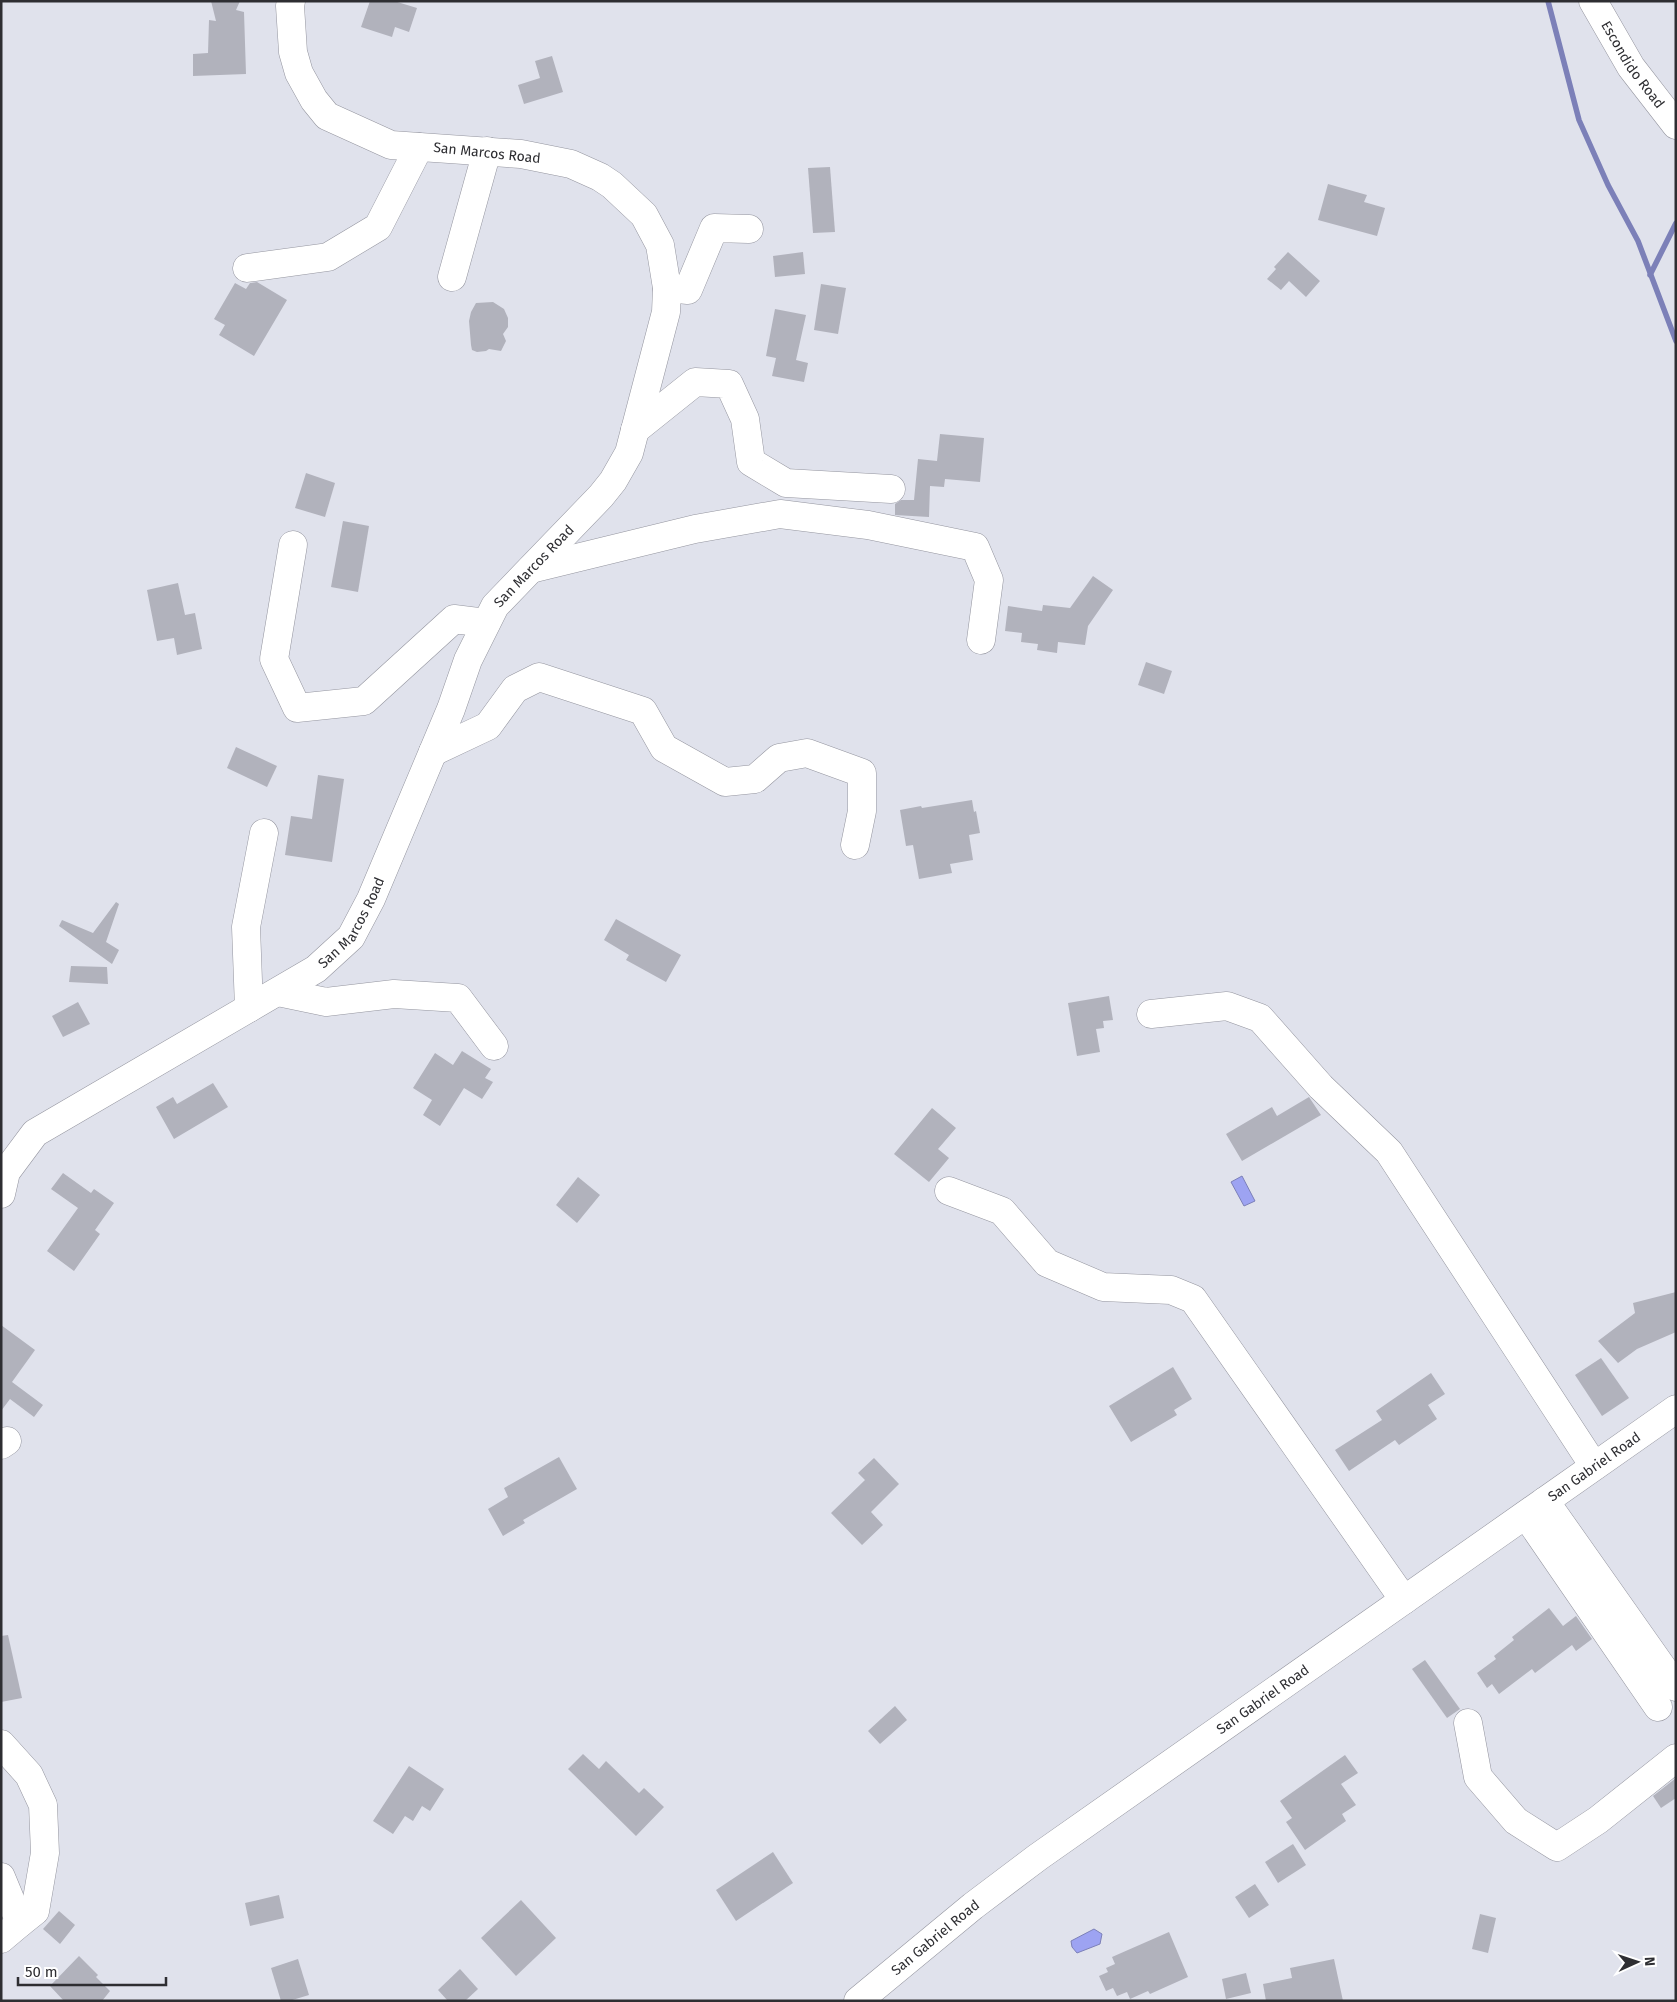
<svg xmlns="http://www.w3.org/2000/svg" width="1677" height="2002" font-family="'Fira Sans',sans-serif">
<rect width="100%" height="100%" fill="#e0e2ec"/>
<g fill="#9da3f2" stroke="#7c80b8">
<path d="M 1242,1176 L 1255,1201 L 1244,1206 L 1231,1182 Z"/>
<path d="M 1094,1929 L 1102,1934 L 1100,1944 L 1077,1953 L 1072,1947 L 1071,1941 Z"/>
</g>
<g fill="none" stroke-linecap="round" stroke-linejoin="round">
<g stroke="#7c80b8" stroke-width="5.5">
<path d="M 1548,1 L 1579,120 L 1608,185 L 1638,241 L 1676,341"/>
<path d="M 1650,275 L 1676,223"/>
</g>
</g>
<g fill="#b1b2bc">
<path d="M 211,1 L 240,1 L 236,10 L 244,12 L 246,74 L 193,76 L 193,54 L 208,53 L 209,20 L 216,21 Z"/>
<path d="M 370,1 L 394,1 L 417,8 L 409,32 L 395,27 L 392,37 L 361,27 Z"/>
<path d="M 552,56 L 563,92 L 524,104 L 518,85 L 540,78 L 535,61 Z"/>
<path d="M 830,167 L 835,232 L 813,233 L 808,168 Z"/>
<path d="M 1328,184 L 1367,195 L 1364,202 L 1385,208 L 1377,236 L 1318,220 Z"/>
<path d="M 803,252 L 805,274 L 775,277 L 773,256 Z"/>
<path d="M 1288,252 L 1320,281 L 1306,297 L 1289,281 L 1281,290 L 1267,279 L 1276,269 L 1274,267 Z"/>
<path d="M 257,282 L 287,300 L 254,356 L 219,335 L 225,325 L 214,319 L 235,283 L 246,289 L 250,283 Z"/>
<path d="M 821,284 L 846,288 L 838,334 L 814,330 Z"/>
<path d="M 493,302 L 504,309 L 508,318 L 508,327 L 503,334 L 506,341 L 501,351 L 489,349 L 486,351 L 477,352 L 472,350 L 471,345 L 469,321 L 471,312 L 476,303 Z"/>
<path d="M 775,309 L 806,315 L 796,360 L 808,363 L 804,382 L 772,376 L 776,358 L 766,356 Z"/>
<path d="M 940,434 L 984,438 L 980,482 L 945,479 L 944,487 L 930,486 L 929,517 L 895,515 L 895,504 L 901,500 L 914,500 L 918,459 L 937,461 Z"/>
<path d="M 306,473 L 335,483 L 325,517 L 295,508 Z"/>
<path d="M 343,521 L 369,526 L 358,592 L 331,587 Z"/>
<path d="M 1093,576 L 1113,590 L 1088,626 L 1085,645 L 1058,642 L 1057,653 L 1037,650 L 1038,644 L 1021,642 L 1022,633 L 1005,631 L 1008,606 L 1042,611 L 1043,605 L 1070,608 Z"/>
<path d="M 178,583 L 185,615 L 195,613 L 202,649 L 177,655 L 174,638 L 157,641 L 147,590 Z"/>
<path d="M 1146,662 L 1172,671 L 1164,694 L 1138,685 Z"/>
<path d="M 236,747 L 277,766 L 267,787 L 227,768 Z"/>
<path d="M 318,775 L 344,779 L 332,862 L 285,855 L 291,816 L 312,819 Z"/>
<path d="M 972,800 L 974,812 L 976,811 L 980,833 L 969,835 L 973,860 L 950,864 L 952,873 L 919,879 L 913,845 L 906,846 L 900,810 L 921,806 L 922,808 Z"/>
<path d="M 116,902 L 119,904 L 106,942 L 119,950 L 112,964 L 59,926 L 62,920 L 93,933 Z"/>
<path d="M 616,919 L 681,955 L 666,982 L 626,960 L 629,955 L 604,940 Z"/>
<path d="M 71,966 L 107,967 L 108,984 L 69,982 Z"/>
<path d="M 1109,996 L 1113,1020 L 1103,1021 L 1104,1028 L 1096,1029 L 1100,1052 L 1077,1056 L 1068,1003 Z"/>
<path d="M 78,1002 L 90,1024 L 63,1037 L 52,1016 Z"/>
<path d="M 462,1051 L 491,1069 L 485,1078 L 493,1082 L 482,1099 L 464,1088 L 440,1126 L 423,1115 L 432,1100 L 413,1088 L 435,1053 L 453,1065 Z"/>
<path d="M 213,1083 L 228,1107 L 174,1139 L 156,1107 L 173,1097 L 177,1104 Z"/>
<path d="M 1309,1097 L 1321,1115 L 1242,1161 L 1226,1134 L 1272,1107 L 1277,1116 Z"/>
<path d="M 932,1108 L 956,1128 L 938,1149 L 949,1158 L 929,1182 L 894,1154 Z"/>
<path d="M 63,1173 L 91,1193 L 94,1189 L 114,1203 L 95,1230 L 100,1234 L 74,1271 L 47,1251 L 78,1208 L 51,1189 Z"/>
<path d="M 578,1177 L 600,1195 L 577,1223 L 556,1205 Z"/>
<path d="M 1676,1292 L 1676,1332 L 1637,1349 L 1618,1363 L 1598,1341 L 1635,1313 L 1633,1303 Z"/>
<path d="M 1,1325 L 35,1350 L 12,1382 L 43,1405 L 34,1417 L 10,1399 L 1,1411 Z"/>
<path d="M 1601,1358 L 1629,1398 L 1602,1416 L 1575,1375 Z"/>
<path d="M 1173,1367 L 1192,1399 L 1174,1410 L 1177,1415 L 1131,1442 L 1109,1406 Z"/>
<path d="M 1431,1373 L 1445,1394 L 1428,1405 L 1437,1419 L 1399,1445 L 1395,1440 L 1349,1471 L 1335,1450 L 1382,1420 L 1376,1411 Z"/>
<path d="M 559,1457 L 577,1489 L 523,1520 L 525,1523 L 503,1536 L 488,1509 L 508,1497 L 504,1488 Z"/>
<path d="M 874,1458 L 899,1484 L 871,1512 L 883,1525 L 862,1545 L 831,1513 L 865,1480 L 858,1473 Z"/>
<path d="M 1549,1608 L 1563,1626 L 1576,1616 L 1592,1639 L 1576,1651 L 1572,1645 L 1535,1673 L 1532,1669 L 1499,1694 L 1492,1684 L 1487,1688 L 1477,1673 L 1496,1659 L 1494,1656 L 1514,1640 L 1512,1637 Z"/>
<path d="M 8,1635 L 22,1698 L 1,1702 L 1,1636 Z"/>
<path d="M 1425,1660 L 1460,1709 L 1447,1718 L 1412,1669 Z"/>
<path d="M 895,1706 L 907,1720 L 880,1744 L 868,1731 Z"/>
<path d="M 583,1754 L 599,1769 L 606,1761 L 639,1793 L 644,1788 L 664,1807 L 636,1836 L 568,1769 Z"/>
<path d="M 1345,1755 L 1358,1773 L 1341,1784 L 1356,1805 L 1342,1814 L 1346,1821 L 1305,1850 L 1286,1822 L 1292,1818 L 1280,1801 Z"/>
<path d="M 409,1766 L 444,1789 L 430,1811 L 422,1806 L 413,1821 L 405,1816 L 393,1834 L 373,1821 Z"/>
<path d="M 1676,1778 L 1676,1798 L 1661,1808 L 1653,1796 Z"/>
<path d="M 1293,1844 L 1306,1865 L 1278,1883 L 1265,1862 Z"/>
<path d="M 773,1852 L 793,1883 L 736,1921 L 716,1890 Z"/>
<path d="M 1255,1884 L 1269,1905 L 1249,1918 L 1235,1897 Z"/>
<path d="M 279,1895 L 284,1918 L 250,1926 L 245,1903 Z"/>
<path d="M 521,1900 L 556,1938 L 516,1976 L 481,1938 Z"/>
<path d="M 59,1911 L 75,1925 L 60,1944 L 43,1929 Z"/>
<path d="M 1480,1914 L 1496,1918 L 1488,1953 L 1472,1949 Z"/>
<path d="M 1169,1932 L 1188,1977 L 1150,1994 L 1148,1991 L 1130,1999 L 1127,1992 L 1117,1996 L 1113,1988 L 1106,1991 L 1099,1976 L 1108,1972 L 1106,1968 L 1115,1964 L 1112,1957 Z"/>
<path d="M 79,1956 L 98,1975 L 96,1977 L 110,1991 L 102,2001 L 64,2001 L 50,1986 Z"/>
<path d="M 298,1959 L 309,1995 L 289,2001 L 281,2001 L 271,1968 Z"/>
<path d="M 1334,1959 L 1343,2001 L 1266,2001 L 1263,1984 L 1292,1978 L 1290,1968 Z"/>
<path d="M 460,1969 L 478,1989 L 465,2001 L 448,2001 L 438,1990 Z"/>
<path d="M 1246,1973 L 1251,1993 L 1226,1999 L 1222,1979 Z"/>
</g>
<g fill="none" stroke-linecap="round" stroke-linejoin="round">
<defs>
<g id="minor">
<path id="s1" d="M 1593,1 L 1631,67 L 1676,125"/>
<path d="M 247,268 L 328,257 L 378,227 L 419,147"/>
<path d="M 452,277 L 487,151"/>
<path d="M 667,288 L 688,290 L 714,228 L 749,229"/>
<path d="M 635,430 L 695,382 L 729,384 L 745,419 L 751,462 L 786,483 L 891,489"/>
<path d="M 293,545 L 274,659 L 297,708 L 364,701 L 454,619 L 486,623"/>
<path d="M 531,569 L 695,529 L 780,514 L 868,525 L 975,547 L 989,580 L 981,640"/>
<path d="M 433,752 L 488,726 L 515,689 L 539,677 L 643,711 L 664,748 L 725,782 L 755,779 L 779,758 L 807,753 L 862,773 L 862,811 L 855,845"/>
<path d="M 278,992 L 326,1002 L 394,994 L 458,998 L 494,1046"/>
<path d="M 249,1008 L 246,927 L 264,833"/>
<path d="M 1151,1014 L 1227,1006 L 1260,1018 L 1321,1087 L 1389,1152 L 1594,1466"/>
<path d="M 949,1191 L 1002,1211 L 1047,1263 L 1103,1287 L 1171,1290 L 1193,1299 L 1404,1600"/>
<path id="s2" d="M 1,1194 L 6,1172 L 35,1133 L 316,969 L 351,937 L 371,899 L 451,709 L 468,660 L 495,606 L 601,496 L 613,481 L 629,453 L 666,312 L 667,288 L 660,245 L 644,215 L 612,185 L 600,177 L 571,164 L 521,154 L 391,145 L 327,116 L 314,100 L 299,73 L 293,52 L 290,6 L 291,1"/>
<path d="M 1,1445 L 7,1441"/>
<path d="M 1545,1501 L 1676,1687"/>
<path d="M 1526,1515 L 1658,1707"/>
<path d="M 1468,1723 L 1478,1777 L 1516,1821 L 1557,1847 L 1598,1820 L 1676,1758"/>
<path d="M 1,1744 L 29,1775 L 43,1805 L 45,1853 L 35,1911 L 20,1923"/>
<path d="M 1,1877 L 20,1923 L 1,1939"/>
<path id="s3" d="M 858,2001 L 973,1906 L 1038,1857 L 1676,1409"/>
</g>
</defs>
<use href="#minor" stroke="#94959f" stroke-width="29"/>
<use href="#minor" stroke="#fff" stroke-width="28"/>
</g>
<g text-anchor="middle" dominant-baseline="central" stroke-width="4.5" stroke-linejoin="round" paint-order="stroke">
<g font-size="14" fill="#2e2e32" stroke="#fff">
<text stroke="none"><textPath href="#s1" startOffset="75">Escondido Road</textPath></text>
<text transform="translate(487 153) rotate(6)">San Marcos Road</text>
<text stroke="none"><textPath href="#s2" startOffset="861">San Marcos Road</textPath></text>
<text stroke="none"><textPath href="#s2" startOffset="456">San Marcos Road</textPath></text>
<text stroke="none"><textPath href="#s3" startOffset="910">San Gabriel Road</textPath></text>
<text stroke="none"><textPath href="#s3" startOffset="505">San Gabriel Road</textPath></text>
<text stroke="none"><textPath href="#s3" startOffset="100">San Gabriel Road</textPath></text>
</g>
</g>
<rect width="1677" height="2002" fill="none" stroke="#2e2e32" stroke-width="5"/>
<g transform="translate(1637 1962) rotate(87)" stroke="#ffffff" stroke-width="4" paint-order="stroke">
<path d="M0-4L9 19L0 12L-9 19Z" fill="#2e2e32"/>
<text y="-8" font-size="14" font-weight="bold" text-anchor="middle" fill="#2e2e32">N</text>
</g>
<path d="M18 1977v8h148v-8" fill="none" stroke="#2e2e32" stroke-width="2.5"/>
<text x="25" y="1977" font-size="15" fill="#2e2e32" stroke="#ffffff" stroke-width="4" paint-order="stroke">50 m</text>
</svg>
